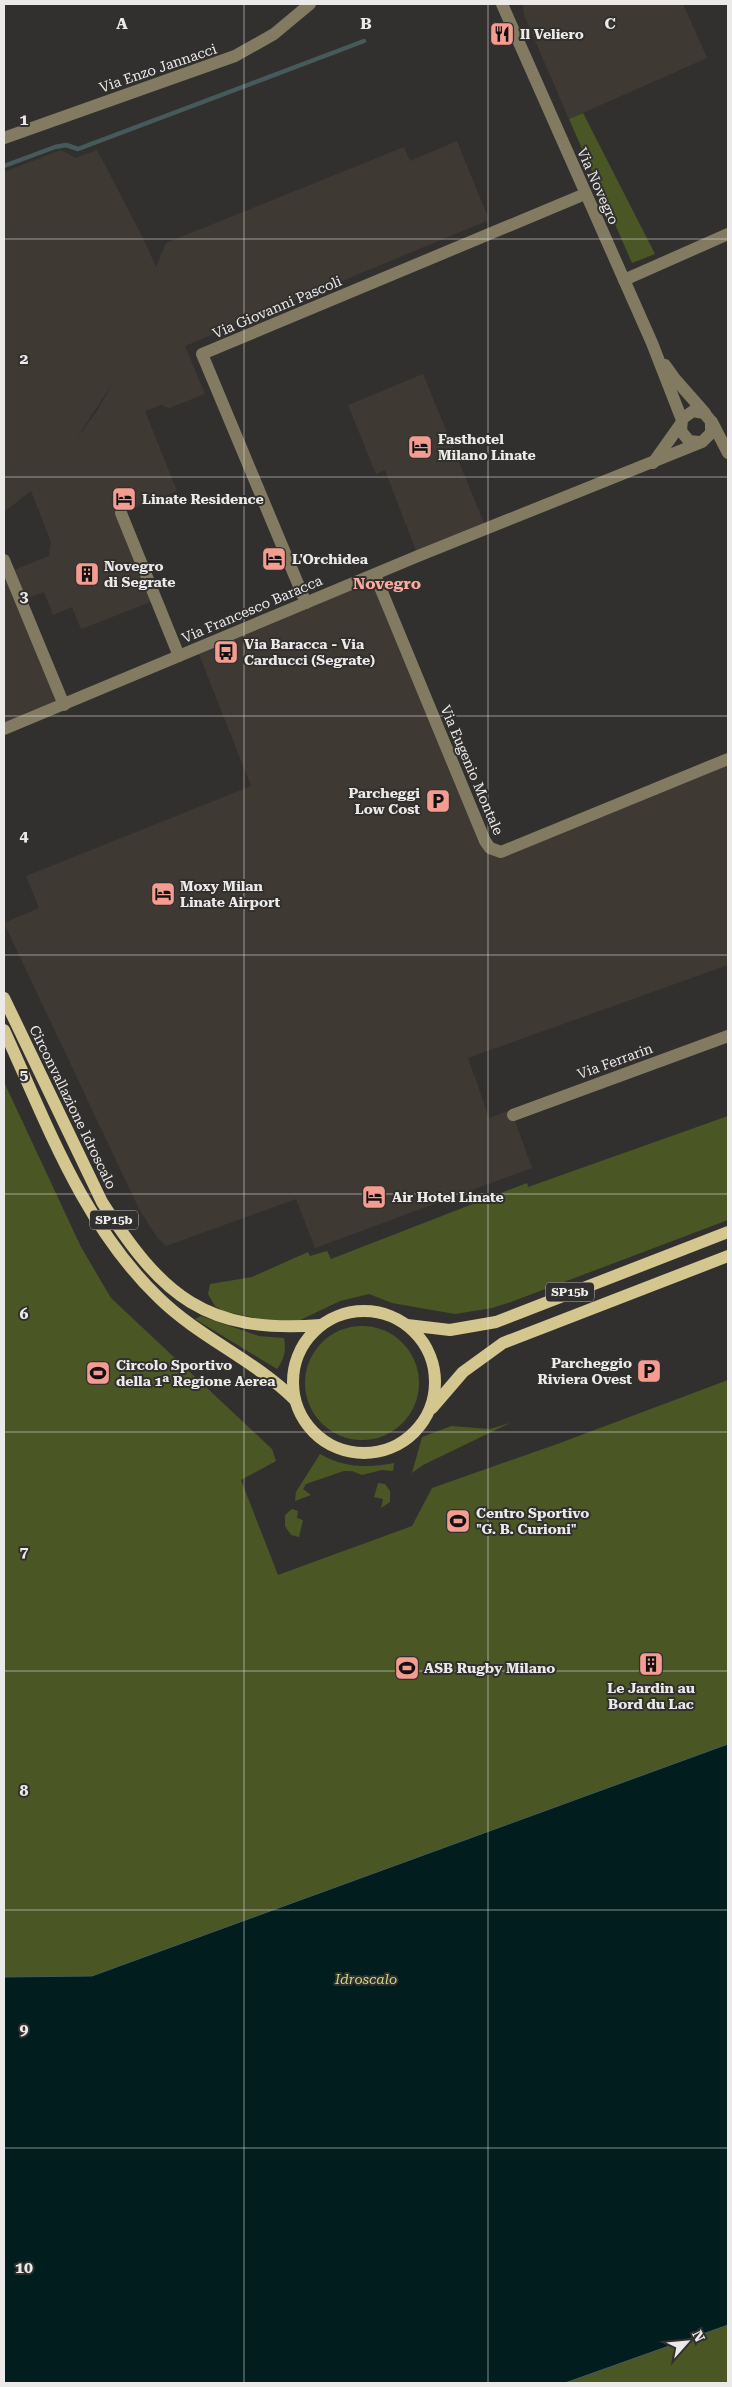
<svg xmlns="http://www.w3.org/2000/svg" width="732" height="2387" font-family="'Roboto Serif',serif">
<rect width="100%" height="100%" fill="#32302e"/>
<g fill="#3f3933" fill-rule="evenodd">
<path d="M 523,4 L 683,4 L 707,58 L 569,119 L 524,15 Z"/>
<path d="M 457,141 L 489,220 L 185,346 L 205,394 L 169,408 L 161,405 L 145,411 L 177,491 L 122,513 L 156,600 L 81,629 L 72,607 L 53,615 L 44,592 L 21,601 L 64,705 L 4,729 L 4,560 L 9,572 L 49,556 L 51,542 L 31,491 L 4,512 L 4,172 L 61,150 L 76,158 L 97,150 L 143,238 L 156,267 L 166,243 L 404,147 L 410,161 ZM 114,381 L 97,411 L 76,439 Z"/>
<path d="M 423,374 L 486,528 L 418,556 L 385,470 L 376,474 L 348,405 Z"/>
<path d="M 375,575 L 485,841 L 501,852 L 728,759 L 728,965 L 468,1058 L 489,1118 L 511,1110 L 532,1168 L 315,1248 L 296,1199 L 166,1246 L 157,1237 L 139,1209 L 4,923 L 39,908 L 26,876 L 251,786 L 197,649 Z"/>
</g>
<g fill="#4a5624">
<path d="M 583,113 L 655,254 L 632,263 L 569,119 Z"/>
<path d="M 4,1082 L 81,1247 L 111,1298 L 272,1449 L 276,1461 L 241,1480 L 278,1575 L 412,1526 L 432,1488 L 560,1443 L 728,1380 L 728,2383 L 4,2383 Z"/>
<path d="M 728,1116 L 728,1220 L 511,1302 L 492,1308 L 455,1314 L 392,1303 L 369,1294 L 340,1301 L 296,1322 L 268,1321 L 223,1311 L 215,1306 L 208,1294 L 210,1284 L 252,1277 L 308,1252 L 310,1256 L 327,1251 L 331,1259 L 527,1183 L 528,1187 Z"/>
<path d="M 201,1316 L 259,1336 L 284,1338 C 286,1349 285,1359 277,1369 L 195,1319 Z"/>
<circle cx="362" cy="1383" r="57"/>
<path d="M 510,1423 L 423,1465 L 412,1473 L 422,1437 L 451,1426 L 490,1429 Z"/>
<path d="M 320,1454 C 344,1468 368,1468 394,1463 L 393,1471 L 382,1470 L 362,1475 L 352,1471 L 344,1471 L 306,1484 L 303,1489 L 311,1495 L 295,1501 L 296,1492 Z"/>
<path d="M 378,1483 L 385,1484 L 390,1491 L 390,1502 L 381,1508 L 383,1499 L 374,1497 Z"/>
<path d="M 292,1509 L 298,1511 L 297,1518 L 303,1520 L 299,1537 L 291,1535 L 285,1526 L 285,1515 Z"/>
</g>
<path fill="#011d1e" stroke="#475a5b" d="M 728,1744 L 728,2325 L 565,2383 L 4,2383 L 4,1977 L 92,1976 Z"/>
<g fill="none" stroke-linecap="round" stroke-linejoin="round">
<path stroke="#475a5b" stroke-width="4.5" d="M 4,166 L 55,147 L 66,145 L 78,149 L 364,41"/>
<g stroke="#827b61" stroke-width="12">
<path d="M 502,4 L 652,343 L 682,420"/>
<path d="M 4,138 L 235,56 L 274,34 L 310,4"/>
<path d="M 624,280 L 728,234"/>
<path d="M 665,365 L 675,379 L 705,413"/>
<path d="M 712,422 L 728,453"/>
<path d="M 653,463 L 680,425"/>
<path d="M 121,513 L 179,656"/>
<path d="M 4,560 L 64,705"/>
<path d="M 375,575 L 485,841 L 490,848 L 501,852 L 728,759"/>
<path d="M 306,603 L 202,354 L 585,194"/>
<path d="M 4,729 L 418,556 L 702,442 L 711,433 L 711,421 L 704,413 L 693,411 L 682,419 L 681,431 L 689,441 L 699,442"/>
<path d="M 513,1115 L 728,1036"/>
</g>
<g stroke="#d4c68f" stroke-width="12">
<path d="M 4,998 L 102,1202 C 162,1296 205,1334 321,1325"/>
<path d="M 4,1030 C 47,1124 83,1225 159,1298 C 200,1338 253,1359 295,1400"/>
<circle cx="364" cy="1382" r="71"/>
<path d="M 407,1325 L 450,1330 L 496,1322 L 728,1232"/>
<path d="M 432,1408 L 463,1372 L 503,1343 L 728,1256"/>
</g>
</g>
<path fill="none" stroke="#ebeae9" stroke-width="1" stroke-opacity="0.55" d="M 244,4 L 244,2383M 488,4 L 488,2383M 4,239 L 728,239M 4,477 L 728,477M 4,716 L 728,716M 4,955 L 728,955M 4,1194 L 728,1194M 4,1432 L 728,1432M 4,1671 L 728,1671M 4,1910 L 728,1910M 4,2148 L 728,2148"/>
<defs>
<symbol id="restaurant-square" viewBox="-11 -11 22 22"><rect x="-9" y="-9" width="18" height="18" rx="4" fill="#f59c91" stroke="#32302e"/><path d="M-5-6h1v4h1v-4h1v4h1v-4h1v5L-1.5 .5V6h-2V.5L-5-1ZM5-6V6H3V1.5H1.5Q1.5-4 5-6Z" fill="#111"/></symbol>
<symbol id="hotel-square" viewBox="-11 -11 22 22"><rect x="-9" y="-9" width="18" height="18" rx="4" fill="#f59c91" stroke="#32302e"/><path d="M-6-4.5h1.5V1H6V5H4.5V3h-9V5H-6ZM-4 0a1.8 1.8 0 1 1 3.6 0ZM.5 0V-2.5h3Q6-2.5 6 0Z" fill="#111"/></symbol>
<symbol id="building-square" viewBox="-11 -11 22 22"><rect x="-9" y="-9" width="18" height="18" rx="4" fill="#f59c91" stroke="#32302e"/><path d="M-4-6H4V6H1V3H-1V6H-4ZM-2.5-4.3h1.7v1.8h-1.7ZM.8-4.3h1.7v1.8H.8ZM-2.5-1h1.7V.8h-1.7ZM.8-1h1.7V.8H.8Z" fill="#111"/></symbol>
<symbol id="bus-square" viewBox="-11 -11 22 22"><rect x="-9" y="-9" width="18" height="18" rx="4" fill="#f59c91" stroke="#32302e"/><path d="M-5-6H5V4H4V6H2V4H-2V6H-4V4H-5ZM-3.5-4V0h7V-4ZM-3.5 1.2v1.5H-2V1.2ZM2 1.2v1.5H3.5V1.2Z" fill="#111"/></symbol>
<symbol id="parking-square" viewBox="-11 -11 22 22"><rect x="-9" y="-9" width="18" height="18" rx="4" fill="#f59c91" stroke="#32302e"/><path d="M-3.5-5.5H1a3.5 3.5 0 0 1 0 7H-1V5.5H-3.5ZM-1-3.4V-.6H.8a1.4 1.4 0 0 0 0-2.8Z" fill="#111"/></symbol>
<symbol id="stadium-square" viewBox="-11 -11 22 22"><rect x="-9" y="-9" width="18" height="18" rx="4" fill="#f59c91" stroke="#32302e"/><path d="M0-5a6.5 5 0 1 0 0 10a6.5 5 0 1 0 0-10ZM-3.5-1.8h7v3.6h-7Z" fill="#111"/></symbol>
</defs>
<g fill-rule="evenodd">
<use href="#restaurant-square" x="488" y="20" width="28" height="28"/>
<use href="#hotel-square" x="406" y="433" width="28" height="28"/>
<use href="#hotel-square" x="110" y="485" width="28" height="28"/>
<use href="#hotel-square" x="260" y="545" width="28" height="28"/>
<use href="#building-square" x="73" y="560" width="28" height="28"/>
<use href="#bus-square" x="212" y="638" width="28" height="28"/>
<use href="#parking-square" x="424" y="787" width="28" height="28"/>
<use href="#hotel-square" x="149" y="880" width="28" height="28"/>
<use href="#hotel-square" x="360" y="1183" width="28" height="28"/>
<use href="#parking-square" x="635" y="1357" width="28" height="28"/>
<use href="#stadium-square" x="84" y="1359" width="28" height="28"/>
<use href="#stadium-square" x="444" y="1507" width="28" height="28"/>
<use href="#building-square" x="637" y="1650" width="28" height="28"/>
<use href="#stadium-square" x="393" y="1654" width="28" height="28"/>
</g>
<g text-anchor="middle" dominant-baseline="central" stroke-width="4" stroke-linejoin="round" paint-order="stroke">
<g fill="#32302e" stroke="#b4b2b1" stroke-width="1">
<rect x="90" y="1210.5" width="48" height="19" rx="4"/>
<rect x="546" y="1282.5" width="48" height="19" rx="4"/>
</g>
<g font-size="12" font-weight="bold" fill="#ebeae9">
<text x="114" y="1220">SP15b</text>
<text x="570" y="1292">SP15b</text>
</g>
<g font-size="14" font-weight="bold" fill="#ebeae9" stroke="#32302e" text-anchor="start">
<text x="520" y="34">Il Veliero</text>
<text x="438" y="439">Fasthotel<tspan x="438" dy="16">Milano Linate</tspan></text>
<text x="142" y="499">Linate Residence</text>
<text x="292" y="559">L'Orchidea</text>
<text x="104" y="566">Novegro<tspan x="104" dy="16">di Segrate</tspan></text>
<text x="244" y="644">Via Baracca - Via<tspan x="244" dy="16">Carducci (Segrate)</tspan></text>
<text x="420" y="793" text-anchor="end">Parcheggi<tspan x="420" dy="16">Low Cost</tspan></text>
<text x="180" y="886">Moxy Milan<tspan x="180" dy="16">Linate Airport</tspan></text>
<text x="392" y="1197">Air Hotel Linate</text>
<text x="632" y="1363" text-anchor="end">Parcheggio<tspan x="632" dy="16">Riviera Ovest</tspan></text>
<text x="116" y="1365">Circolo Sportivo<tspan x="116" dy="16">della 1ª Regione Aerea</tspan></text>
<text x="476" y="1513">Centro Sportivo<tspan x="476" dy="16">"G. B. Curioni"</tspan></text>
<text x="424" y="1668">ASB Rugby Milano</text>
<text x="651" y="1688" text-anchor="middle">Le Jardin au<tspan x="651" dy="16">Bord du Lac</tspan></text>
</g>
<g font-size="14" fill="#ebeae9" stroke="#32302e">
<text transform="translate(158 68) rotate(-19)">Via Enzo Jannacci</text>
<text transform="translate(598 186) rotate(66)">Via Novegro</text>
<text transform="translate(277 307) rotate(-23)">Via Giovanni Pascoli</text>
<text transform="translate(252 609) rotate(-23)">Via Francesco Baracca</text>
<text transform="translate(472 770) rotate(67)">Via Eugenio Montale</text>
<text transform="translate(615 1061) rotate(-20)">Via Ferrarin</text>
<text transform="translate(73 1107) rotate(64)">Circonvallazione Idroscalo</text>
</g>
<g font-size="14" font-style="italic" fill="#c4d981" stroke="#32302e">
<text x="366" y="1979">Idroscalo</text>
</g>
<g font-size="16" font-weight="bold" fill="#feaaa0" stroke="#32302e">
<text x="387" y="583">Novegro</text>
</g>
</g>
<g font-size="16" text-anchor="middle" font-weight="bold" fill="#ebeae9" stroke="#32302e" stroke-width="4" stroke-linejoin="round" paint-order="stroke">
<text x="122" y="29">A</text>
<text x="366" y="29">B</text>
<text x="610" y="29">C</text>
<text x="24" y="125">1</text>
<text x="24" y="364">2</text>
<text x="24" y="602">3</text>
<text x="24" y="841">4</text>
<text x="24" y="1080">5</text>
<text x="24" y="1319">6</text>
<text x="24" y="1557">7</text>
<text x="24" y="1796">8</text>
<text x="24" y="2035">9</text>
<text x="24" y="2273">10</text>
</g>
<rect width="732" height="2387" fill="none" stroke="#ebeae9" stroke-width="10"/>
<g transform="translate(687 2342) rotate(63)" stroke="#32302e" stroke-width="4" paint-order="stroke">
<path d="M0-4L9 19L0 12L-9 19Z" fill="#ebeae9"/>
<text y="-8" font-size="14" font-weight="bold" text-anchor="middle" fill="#ebeae9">N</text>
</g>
</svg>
